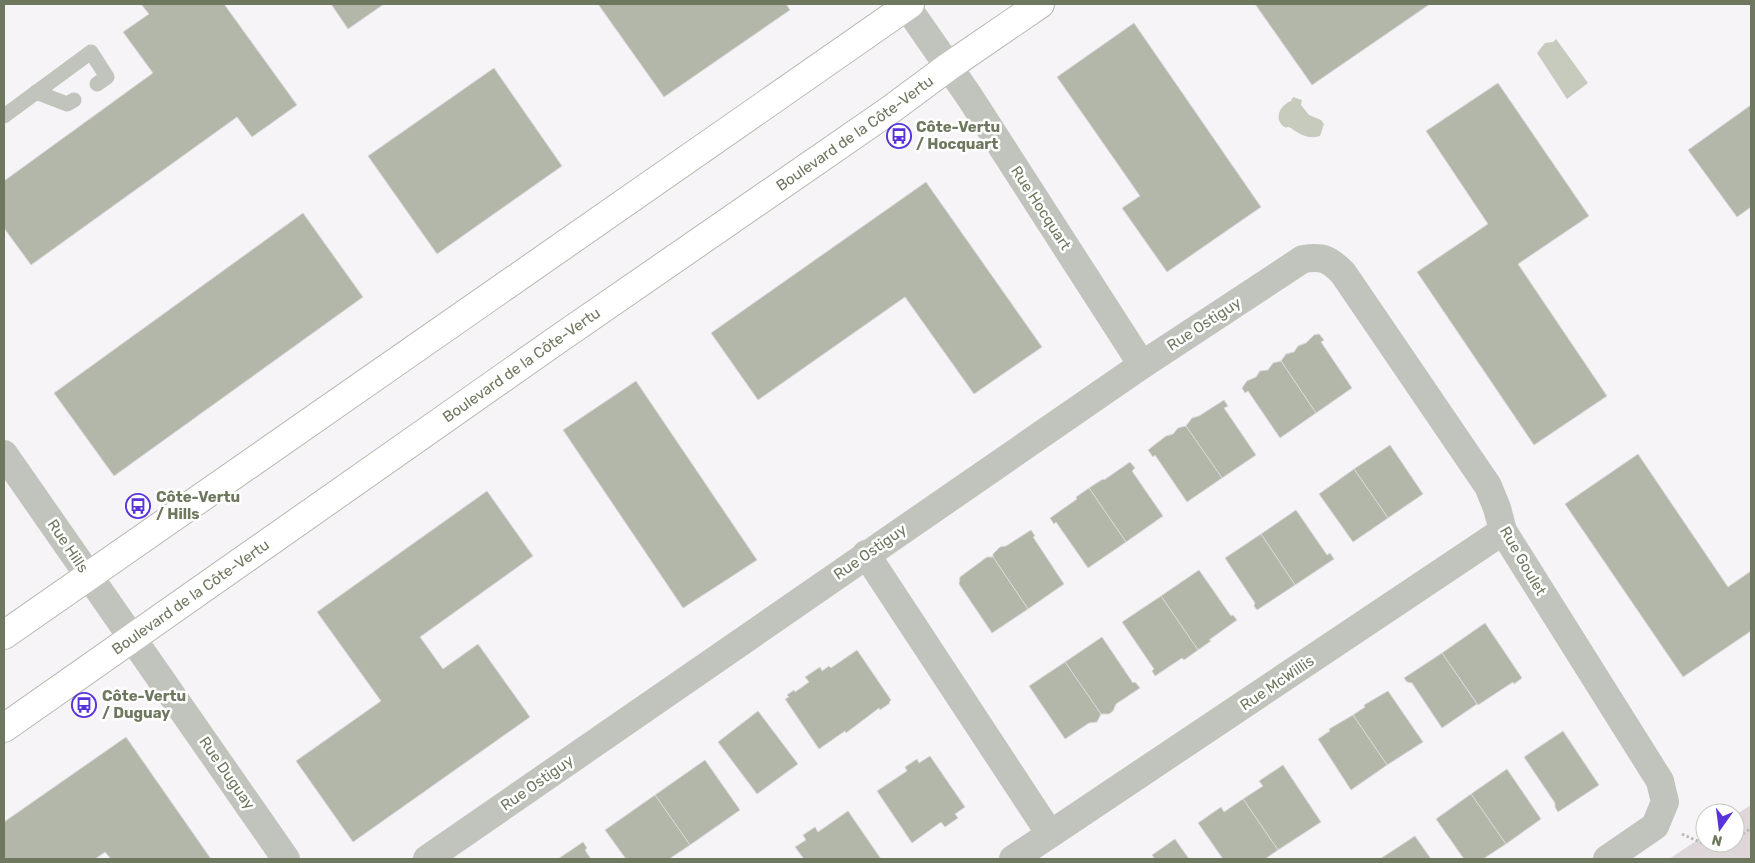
<svg xmlns="http://www.w3.org/2000/svg" width="1755" height="863" font-family="Rubik,sans-serif">
<rect width="100%" height="100%" fill="#f7f4f7"/>
<path fill="#ded6d9" d="M 1751,805 L 1751,859 L 1669,859 L 1705,835 L 1705,843 L 1735,843 L 1735,815 Z"/>
<g fill="#c7cbbd">
<path d="M 1556,39 L 1588,83 L 1567,99 L 1537,53 L 1545,43 L 1553,42 Z"/>
<path d="M 1293,97 L 1302,100 L 1301,105 L 1309,115 L 1321,120 L 1324,124 L 1320,136 C 1309,140 1299,134 1291,128 C 1285,125 1289,130 1283,126 C 1273,117 1282,104 1291,101 Z"/>
</g>
<g fill="#b2b7aa" stroke="#d9d7d9">
<path d="M 141,4 L 224,4 L 297,105 L 252,137 L 237,117 L 31,265 L 4,228 L 4,181 L 153,73 L 123,32 L 149,14 Z"/>
<path d="M 331,4 L 384,4 L 348,29 Z"/>
<path d="M 598,4 L 786,4 L 790,10 L 664,97 Z"/>
<path d="M 1255,4 L 1430,4 L 1312,85 Z"/>
<path d="M 1134,23 L 1261,207 L 1167,272 L 1122,208 L 1140,196 L 1057,77 Z"/>
<path d="M 494,68 L 562,166 L 437,254 L 368,156 Z"/>
<path d="M 1498,83 L 1589,216 L 1518,264 L 1607,396 L 1534,445 L 1417,272 L 1488,224 L 1426,131 Z"/>
<path d="M 1751,105 L 1751,207 L 1737,217 L 1688,150 Z"/>
<path d="M 926,182 L 1042,347 L 974,394 L 905,297 L 758,400 L 711,333 Z"/>
<path d="M 303,213 L 363,297 L 114,476 L 54,393 Z"/>
<path d="M 1319,334 L 1324,340 L 1321,342 L 1352,388 L 1316,413 L 1281,361 L 1286,354 L 1294,352 L 1298,346 L 1306,343 L 1314,335 Z"/>
<path d="M 1281,361 L 1316,413 L 1280,438 L 1248,391 L 1245,393 L 1242,388 L 1247,381 L 1256,377 L 1260,371 L 1268,370 L 1273,363 Z"/>
<path d="M 636,381 L 757,560 L 683,608 L 563,430 Z"/>
<path d="M 1224,400 L 1228,406 L 1224,408 L 1256,455 L 1222,478 L 1186,426 L 1192,418 L 1199,416 Z"/>
<path d="M 1186,426 L 1222,478 L 1187,502 L 1155,455 L 1153,457 L 1148,450 L 1166,436 L 1173,434 L 1178,428 Z"/>
<path d="M 1390,445 L 1423,494 L 1388,518 L 1354,469 Z"/>
<path d="M 1638,454 L 1728,587 L 1751,571 L 1751,631 L 1683,677 L 1565,504 Z"/>
<path d="M 1130,462 L 1135,468 L 1132,471 L 1163,516 L 1126,542 L 1089,488 L 1103,479 L 1104,480 Z"/>
<path d="M 1354,469 L 1388,518 L 1353,542 L 1319,494 Z"/>
<path d="M 1089,488 L 1126,542 L 1088,568 L 1056,522 L 1054,524 L 1050,518 L 1077,499 L 1076,497 Z"/>
<path d="M 487,491 L 533,556 L 420,637 L 443,669 L 478,644 L 530,717 L 353,842 L 296,761 L 381,701 L 317,612 Z"/>
<path d="M 1296,510 L 1327,555 L 1330,553 L 1334,559 L 1295,585 L 1261,534 Z"/>
<path d="M 1031,530 L 1035,536 L 1033,537 L 1064,584 L 1028,609 L 993,557 L 993,554 L 1000,547 L 1006,546 Z"/>
<path d="M 1261,534 L 1295,585 L 1257,610 L 1254,606 L 1255,603 L 1225,558 Z"/>
<path d="M 987,557 L 993,557 L 1028,609 L 992,633 L 959,584 L 960,577 Z"/>
<path d="M 1199,570 L 1231,616 L 1233,615 L 1237,620 L 1209,640 L 1211,641 L 1198,650 L 1161,596 Z"/>
<path d="M 1161,596 L 1198,650 L 1184,660 L 1182,658 L 1155,676 L 1152,671 L 1154,669 L 1122,622 Z"/>
<path d="M 1485,623 L 1522,678 L 1514,684 L 1513,682 L 1478,705 L 1442,653 Z"/>
<path d="M 1102,637 L 1133,683 L 1135,682 L 1140,688 L 1116,704 L 1113,711 L 1109,714 L 1101,714 L 1065,662 Z"/>
<path d="M 857,650 L 891,700 L 889,702 L 890,703 L 880,710 L 879,708 L 846,733 L 845,731 L 819,749 L 785,699 L 789,697 L 787,695 L 794,690 L 795,692 L 805,685 L 809,682 L 805,677 L 820,667 L 822,671 L 829,666 L 831,668 Z"/>
<path d="M 1442,653 L 1477,704 L 1442,728 L 1412,683 L 1407,682 L 1404,678 Z"/>
<path d="M 1065,662 L 1101,714 L 1097,722 L 1089,723 L 1065,739 L 1029,686 Z"/>
<path d="M 1388,691 L 1423,742 L 1387,765 L 1353,715 L 1365,707 L 1364,705 Z"/>
<path d="M 758,711 L 798,764 L 757,794 L 718,742 Z"/>
<path d="M 1353,715 L 1387,765 L 1351,790 L 1318,739 L 1330,731 L 1329,729 Z"/>
<path d="M 1563,731 L 1599,785 L 1558,812 L 1555,807 L 1555,803 L 1524,757 Z"/>
<path d="M 126,737 L 211,859 L 111,859 L 105,852 L 95,859 L 4,859 L 4,822 Z"/>
<path d="M 930,756 L 965,807 L 955,814 L 958,818 L 945,827 L 941,822 L 912,843 L 877,791 L 907,771 L 905,767 L 917,759 L 919,763 Z"/>
<path d="M 705,760 L 740,810 L 690,845 L 655,795 Z"/>
<path d="M 1283,765 L 1321,822 L 1278,850 L 1243,799 L 1263,786 L 1259,781 Z"/>
<path d="M 1507,769 L 1541,819 L 1506,844 L 1471,794 Z"/>
<path d="M 1471,794 L 1506,844 L 1483,859 L 1464,859 L 1436,819 Z"/>
<path d="M 655,795 L 690,845 L 669,859 L 626,859 L 605,830 Z"/>
<path d="M 1243,799 L 1278,850 L 1265,859 L 1223,859 L 1198,823 L 1221,807 L 1224,812 Z"/>
<path d="M 848,811 L 881,859 L 804,859 L 795,847 L 806,840 L 803,835 L 815,827 L 818,832 Z"/>
<path d="M 1415,836 L 1431,859 L 1380,859 Z"/>
<path d="M 1175,839 L 1189,859 L 1155,859 L 1152,855 Z"/>
<path d="M 583,842 L 587,848 L 585,850 L 591,859 L 558,859 Z"/>
</g>
<g fill="none" stroke-linecap="round" stroke-linejoin="round">
<defs>
<g id="secondary">
<path d="M 4,635 L 910,4"/>
<path id="s1" d="M 4,728 L 557,340 L 890,110 L 948,67 L 1040,4"/>
</g>
</defs>
<use href="#secondary" stroke="#b5b9af" stroke-width="30"/>
<g stroke="#b9bbb5" stroke-width="3" stroke-dasharray="2.5 2.5" stroke-linecap="butt">
<path d="M 1682,834 L 1707,845 L 1726,843"/>
<path d="M 1735,840 L 1751,828"/>
</g>
<g stroke="#c1c4bc" stroke-width="15">
<path d="M 36,92 L 67,104 L 74,100"/>
<path d="M 4,116 L 91,52 L 107,77 L 97,84"/>
</g>
<g stroke="#c1c4bc" stroke-width="28">
<path d="M 905,4 L 969,96 L 1142,365"/>
<path d="M 4,454 L 286,859"/>
<path d="M 866,554 L 1050,834"/>
<path d="M 427,859 L 1142,365 L 1303,259 C 1323,256 1329,259 1343,273 L 1488,486 L 1497,508 L 1503,531 L 1660,781 L 1665,802 L 1655,826 L 1607,859"/>
<path d="M 1013,859 L 1503,531"/>
</g>
<use href="#secondary" stroke="#fff" stroke-width="28"/>
</g>
<defs>
<symbol id="bus-ring" viewBox="-11 -11 22 22"><circle r="9.5" fill="#fff" stroke="#5832da" stroke-width="1.5"/><path d="M-5-6H5V4H4V6H2V4H-2V6H-4V4H-5ZM-3.5-4V0h7V-4ZM-3.5 1.2v1.5H-2V1.2ZM2 1.2v1.5H3.5V1.2Z" fill="#5832da"/></symbol>
</defs>
<g fill-rule="evenodd">
<use href="#bus-ring" x="885" y="122" width="28" height="28"/>
<use href="#bus-ring" x="124" y="492" width="28" height="28"/>
<use href="#bus-ring" x="70" y="691" width="28" height="28"/>
</g>
<g text-anchor="middle" dominant-baseline="central" stroke-width="5" stroke-linejoin="round" paint-order="stroke">
<g font-size="15" font-weight="bold" fill="#6e785f" stroke="#fff" text-anchor="start">
<text x="916" y="127">Côte-Vertu<tspan x="916" dy="17">/ Hocquart</tspan></text>
<text x="156" y="497">Côte-Vertu<tspan x="156" dy="17">/ Hills</tspan></text>
<text x="102" y="696">Côte-Vertu<tspan x="102" dy="17">/ Duguay</tspan></text>
</g>
<g font-size="15" fill="#6e785f" stroke="#fff">
<text stroke="none"><textPath href="#s1" startOffset="1038">Boulevard de la Côte-Vertu</textPath></text>
<text transform="translate(1041 208) rotate(57)">Rue Hocquart</text>
<text transform="translate(1204 324) rotate(-33)">Rue Ostiguy</text>
<text stroke="none"><textPath href="#s1" startOffset="632">Boulevard de la Côte-Vertu</textPath></text>
<text transform="translate(68 546) rotate(56)">Rue Hills</text>
<text transform="translate(870 552) rotate(-35)">Rue Ostiguy</text>
<text transform="translate(1523 561) rotate(60)">Rue Goulet</text>
<text stroke="none"><textPath href="#s1" startOffset="228">Boulevard de la Côte-Vertu</textPath></text>
<text transform="translate(1277 683) rotate(-34)">Rue McWillis</text>
<text transform="translate(227 773) rotate(55)">Rue Duguay</text>
<text transform="translate(537 783) rotate(-35)">Rue Ostiguy</text>
</g>
</g>
<rect width="1755" height="863" fill="none" stroke="#6e785f" stroke-width="10"/>
<g transform="translate(1720 828) rotate(194)"><circle r="24" fill="#ffffff" stroke="#c5c9bf"/>
<path d="M0-4L9 19L0 12L-9 19Z" fill="#5832da"/>
<text y="-8" font-size="14" font-weight="bold" text-anchor="middle" fill="#6e785f">N</text>
</g>
</svg>
